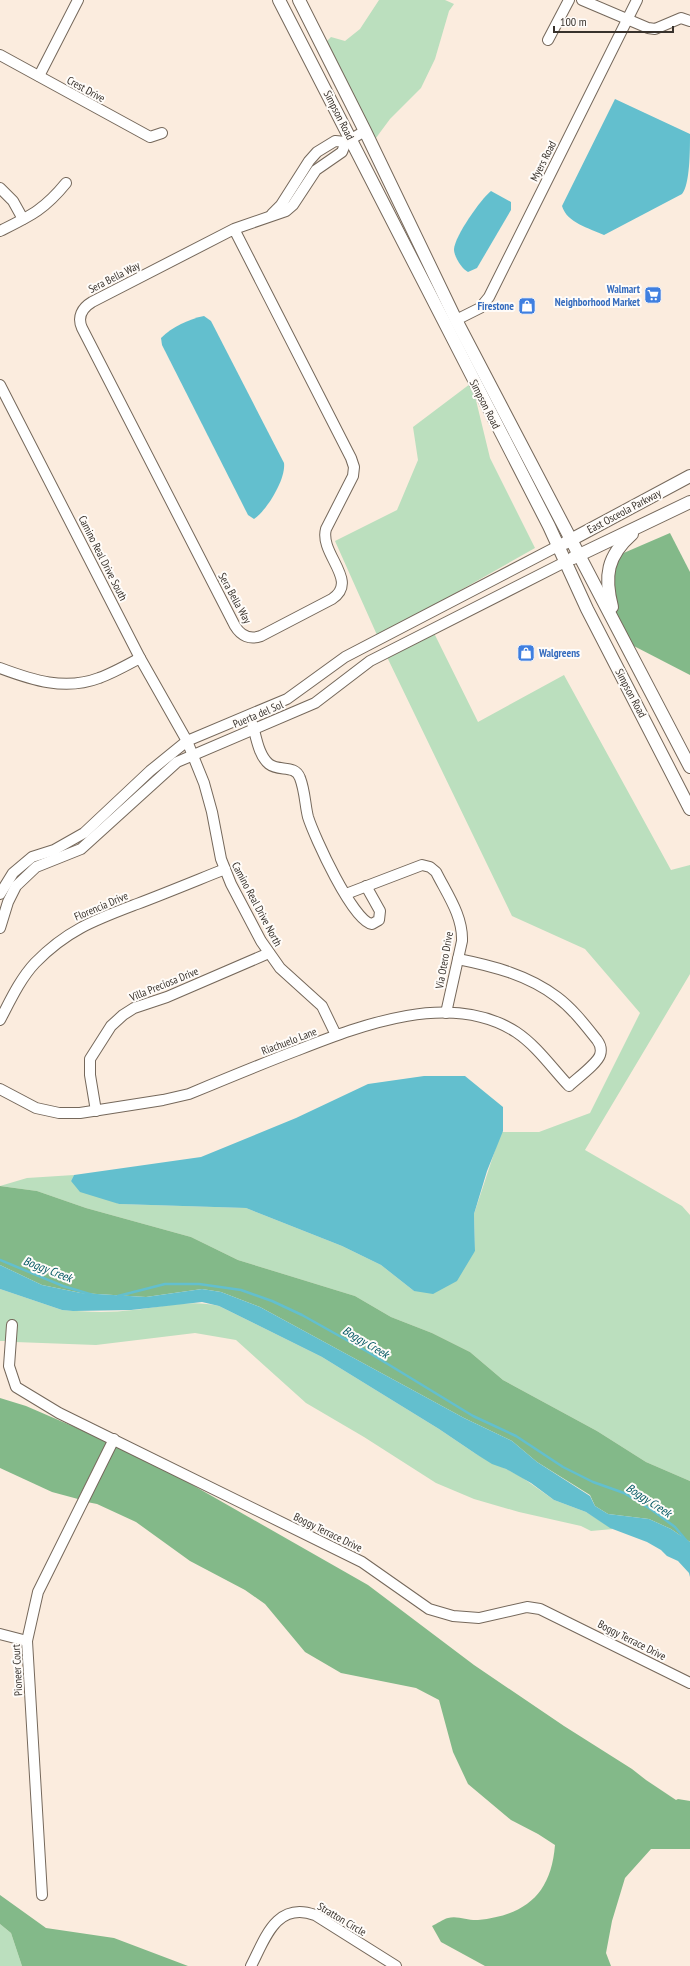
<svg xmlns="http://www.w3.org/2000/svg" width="690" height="1966" font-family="'PT Sans Narrow',sans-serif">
<rect width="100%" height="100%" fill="#fbecde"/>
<g fill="#bbdfbe">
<path d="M 379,0 L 445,0 L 454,4 L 449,11 L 435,59 L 421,88 L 390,119 L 370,146 L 324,44 L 331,37 L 345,41 L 360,29 Z"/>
<path d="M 470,384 L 474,392 L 490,458 L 535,548 L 436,604 L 377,635 L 335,541 L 397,510 L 418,460 L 413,427 Z"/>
<path d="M 434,633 L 478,722 L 564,675 L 671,870 L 690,865 L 690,974 L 585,1150 L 682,1206 L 690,1215 L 690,1481 L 646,1462 L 597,1431 L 503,1380 L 470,1352 L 432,1333 L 391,1317 L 355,1296 L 238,1260 L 191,1237 L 86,1208 L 37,1191 L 0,1186 L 27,1178 L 74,1175 L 71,1181 L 119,1204 L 246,1208 L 342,1246 L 381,1265 L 414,1291 L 475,1251 L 474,1214 L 501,1132 L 539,1132 L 590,1113 L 640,1013 L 585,949 L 512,916 L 387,657 Z"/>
<path d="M 0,1289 L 62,1310 C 85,1312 111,1313 133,1310 C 162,1307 191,1299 219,1306 L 322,1357 L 439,1429 L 476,1454 L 520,1476 L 554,1500 L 586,1512 L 613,1529 L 591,1531 L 581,1526 L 519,1512 L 474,1499 L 436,1483 L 364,1437 L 306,1403 L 236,1340 L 195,1333 L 96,1345 L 15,1342 L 16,1322 L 7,1321 L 6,1341 L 0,1341 Z"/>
<path d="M 0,1924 L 11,1933 L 22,1966 L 0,1966 Z"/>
</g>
<g fill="#83b989">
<path d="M 670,533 L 690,572 L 690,675 L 630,644 L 616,616 L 613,592 L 612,580 L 619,555 Z"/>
<path d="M 0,1186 L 37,1191 L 86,1208 L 191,1237 L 238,1260 L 355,1296 L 391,1317 L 432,1333 L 470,1352 L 503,1380 L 597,1431 L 646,1462 L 690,1481 L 690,1542 L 671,1529 L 649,1519 L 608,1514 L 595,1506 L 590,1495 L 537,1462 L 512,1441 L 464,1418 L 260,1307 L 221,1292 L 202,1289 L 146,1297 L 81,1293 L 42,1285 L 0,1265 Z"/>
<path d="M 0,1398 L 26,1406 L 107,1441 L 78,1499 L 52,1492 L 0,1468 Z"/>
<path d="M 115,1445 L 168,1471 L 368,1585 L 474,1665 L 564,1726 L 632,1769 L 646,1780 L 676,1800 L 678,1799 L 690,1801 L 690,1849 L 651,1849 L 625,1878 L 612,1921 L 606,1953 L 611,1966 L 485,1966 L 441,1942 L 432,1926 C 437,1924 443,1919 448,1918 C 457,1915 469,1921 478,1920 C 526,1915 551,1894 555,1845 L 538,1834 L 511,1820 L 468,1784 L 453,1752 L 439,1700 L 416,1688 L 341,1673 L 305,1652 L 265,1604 L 245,1590 L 190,1561 L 136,1522 L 97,1504 L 87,1502 Z"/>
<path d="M 0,1895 L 46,1928 L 114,1938 L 188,1966 L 22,1966 L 11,1933 L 0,1924 Z"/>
</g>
<g fill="#63bfce">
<path d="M 615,99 L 690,134 C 690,150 690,185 682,194 L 604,235 C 589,228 567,223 562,206 Z"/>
<path d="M 491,191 L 511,202 L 511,210 L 477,268 L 468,272 C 462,269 454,257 454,249 C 455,236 480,200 491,191 Z"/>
<path d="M 204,316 L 211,321 L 284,463 C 286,479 267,510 254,519 L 248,515 L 162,345 L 161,338 C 172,327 189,319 204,316 Z"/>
<path d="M 424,1076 L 465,1076 L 503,1107 L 503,1131 L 487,1171 L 474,1214 L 475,1251 L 457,1281 L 433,1294 L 414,1291 L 381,1265 L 342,1246 L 246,1208 L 119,1204 L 80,1192 L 71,1181 L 74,1175 L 201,1157 L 296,1118 L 368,1084 Z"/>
<path d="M 0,1265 L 42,1285 L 81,1293 L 146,1297 L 202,1289 L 221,1292 L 260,1307 L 464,1418 L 512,1441 L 537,1462 L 590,1496 L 595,1506 L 608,1514 L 649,1519 L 671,1529 L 690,1542 L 690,1577 L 689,1573 L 678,1561 L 667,1556 L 661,1550 L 647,1542 L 610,1528 L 586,1512 L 554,1500 L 531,1483 L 506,1469 L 492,1464 L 476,1454 L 439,1429 L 322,1357 L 219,1306 L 202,1302 L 131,1310 L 73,1311 L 62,1310 L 0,1289 Z"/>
</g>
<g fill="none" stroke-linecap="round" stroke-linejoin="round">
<g stroke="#63bfce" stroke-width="2.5">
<path d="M 0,1260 L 63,1286 L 93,1295"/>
<path d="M 118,1296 L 165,1284 L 199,1284 L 241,1290 L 272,1301 L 302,1315 L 368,1352 L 473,1416 L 516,1436 L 563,1467 L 593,1482 L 624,1493 L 652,1510 L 675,1527 L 690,1545"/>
</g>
<defs>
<g id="minor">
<path d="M 582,0 L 648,28 L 655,29 L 681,18 L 690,21"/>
<path d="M 548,40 L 569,0"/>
<path d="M 0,55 L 150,137 L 162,133"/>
<path d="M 39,76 L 78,0"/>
<path d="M 0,188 L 13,201 L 23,219"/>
<path d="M 272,214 L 281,205 L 309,161 L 317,152 L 335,141 L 346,142 L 365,131"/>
<path d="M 234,229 L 351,458 L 354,467 L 353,476 L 326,529 C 319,554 360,581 332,599 L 261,636 C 250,640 241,636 235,626 L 82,328 C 77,317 82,308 92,302 L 234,229 L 286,211 L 293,205 L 316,170 L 342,152 L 346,142"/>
<path d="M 0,231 C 30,216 44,210 66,183"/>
<path d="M 456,320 L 480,308 L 489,297 L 637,0"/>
<path d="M 0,385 L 140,658 L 187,741 L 204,783 L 212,812 L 221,859 L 231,884 L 261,941 L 280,968 L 322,1006 L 336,1035"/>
<path d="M 0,668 C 32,680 65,691 99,678 C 113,673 127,665 140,658"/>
<path d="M 252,723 C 256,735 258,755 269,764 C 279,772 295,764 300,778 C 305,791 305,805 308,817 C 314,836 353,922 372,924 L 379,920 L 380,911 L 366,886"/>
<path d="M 0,894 L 13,873 L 32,857 L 54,850 L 84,833 L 150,771 L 187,741 L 287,699 L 345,657 L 558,546"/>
<path d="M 346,894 L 422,865 L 430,867 L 436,872 C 447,894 463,916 462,941 L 446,1013"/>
<path d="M 0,928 L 8,902 L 16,886 L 36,867 L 81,849 L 177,762 L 315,703 L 370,661 L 565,562"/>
<path d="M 0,1020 C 10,1001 20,979 35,963 C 67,930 95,920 137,904 C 166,893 195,881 225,869"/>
<path d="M 0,1089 L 36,1108 L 59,1113 L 80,1113 L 163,1100 L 189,1094 C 225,1079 261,1064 298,1050 C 362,1025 451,990 516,1032 C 537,1046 552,1068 569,1086 C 576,1079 597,1064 600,1055 C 602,1049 600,1044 597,1040 C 585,1025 573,1009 557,997 C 528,975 493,966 458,959"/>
<path d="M 96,1111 L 90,1075 L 90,1059 L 111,1026 L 123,1015 L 134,1008 L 167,997 L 269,953"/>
<path d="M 12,1325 L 9,1366 L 16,1387 L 59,1413 L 362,1562 L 429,1609 L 453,1616 L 479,1618 L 527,1607 L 540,1609 L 690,1683"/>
<path d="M 0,1634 L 27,1641"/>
<path d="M 42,1895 L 27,1641 L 38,1592 L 114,1439"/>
<path d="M 251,1966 C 265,1939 276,1901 315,1915 L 396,1966"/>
</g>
<g id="major">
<path d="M 279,0 L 549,526 L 587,609 L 690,809"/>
<path d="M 299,0 L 365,131 L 456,320 L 690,767"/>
<path d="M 565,543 L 690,476"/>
<path d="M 573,558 L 690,502"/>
<path d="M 612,607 C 604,576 607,556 632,534"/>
</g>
</defs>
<use href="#minor" stroke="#75685b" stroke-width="12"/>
<use href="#major" stroke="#75685b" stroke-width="14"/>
<use href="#minor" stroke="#fff" stroke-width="10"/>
<use href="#major" stroke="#fff" stroke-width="12"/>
</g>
<defs>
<symbol id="supermarket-square" viewBox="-11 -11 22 22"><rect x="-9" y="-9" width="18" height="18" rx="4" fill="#3f7fe0" stroke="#fffcf9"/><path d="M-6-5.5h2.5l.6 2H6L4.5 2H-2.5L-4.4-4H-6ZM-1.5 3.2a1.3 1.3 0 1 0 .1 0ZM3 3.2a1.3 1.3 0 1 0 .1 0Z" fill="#fff"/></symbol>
<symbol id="shop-square" viewBox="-11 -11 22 22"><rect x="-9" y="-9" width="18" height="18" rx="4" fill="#3f7fe0" stroke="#fffcf9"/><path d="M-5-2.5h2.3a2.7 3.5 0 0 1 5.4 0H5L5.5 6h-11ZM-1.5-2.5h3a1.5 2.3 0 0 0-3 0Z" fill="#fff"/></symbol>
</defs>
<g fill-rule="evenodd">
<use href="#supermarket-square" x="643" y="285" width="20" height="20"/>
<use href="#shop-square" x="517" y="296" width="20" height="20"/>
<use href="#shop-square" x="516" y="643" width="20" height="20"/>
</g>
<g text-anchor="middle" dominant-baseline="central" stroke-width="4" stroke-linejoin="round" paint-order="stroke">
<g font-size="11" fill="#38322c" stroke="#fffcf9">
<text transform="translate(86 89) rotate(29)">Crest Drive</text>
<text transform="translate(339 115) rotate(63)">Simpson Road</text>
<text transform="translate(543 161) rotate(-63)">Myers Road</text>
<text transform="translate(114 277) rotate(-27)">Sera Bella Way</text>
<text transform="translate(485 404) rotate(63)">Simpson Road</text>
<text transform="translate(624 511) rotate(-28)">East Osceola Parkway</text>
<text transform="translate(103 558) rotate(63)">Camino Real Drive South</text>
<text transform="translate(235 598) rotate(61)">Sera Bella Way</text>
<text transform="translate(631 693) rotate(62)">Simpson Road</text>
<text transform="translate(258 714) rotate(-23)">Puerta del Sol</text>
<text transform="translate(257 904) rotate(62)">Camino Real Drive North</text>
<text transform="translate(101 906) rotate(-23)">Florencia Drive</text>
<text transform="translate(444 960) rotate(-80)">Via Otero Drive</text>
<text transform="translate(164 984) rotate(-22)">Villa Preciosa Drive</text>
<text transform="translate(289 1041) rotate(-21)">Riachuelo Lane</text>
<text transform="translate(328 1532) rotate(26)">Boggy Terrace Drive</text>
<text transform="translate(632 1640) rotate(27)">Boggy Terrace Drive</text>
<text transform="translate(17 1670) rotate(-93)">Pioneer Court</text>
<text transform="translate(342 1919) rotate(31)">Stratton Circle</text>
</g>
<g font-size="11" font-weight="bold" fill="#366cbe" stroke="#fffcf9" text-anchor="end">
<text x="640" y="289">Walmart<tspan x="640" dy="13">Neighborhood Market</tspan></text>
<text x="514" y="306">Firestone</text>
<text x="539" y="653" text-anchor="start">Walgreens</text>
</g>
<g font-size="12" font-style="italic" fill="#075a65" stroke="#fffcf9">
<text transform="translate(48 1269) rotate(21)">Boggy Creek</text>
<text transform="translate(366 1342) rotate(31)">Boggy Creek</text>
<text transform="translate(649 1500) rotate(33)">Boggy Creek</text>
</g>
</g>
<path d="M554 26v6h119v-6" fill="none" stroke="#38322c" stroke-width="2"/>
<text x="560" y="26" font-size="12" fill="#38322c" stroke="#fffcf9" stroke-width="3" paint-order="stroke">100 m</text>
</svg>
